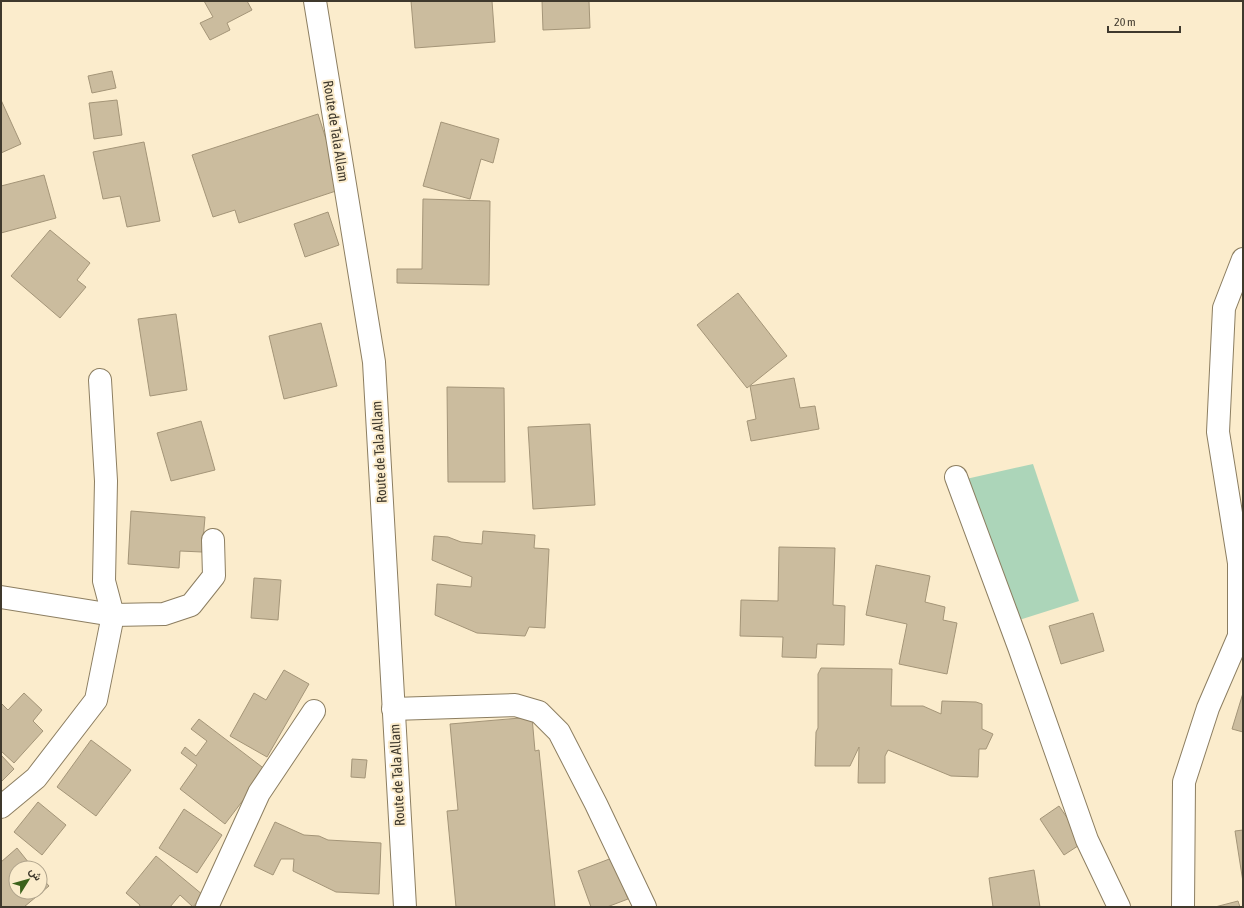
<svg xmlns="http://www.w3.org/2000/svg" width="1244" height="908" font-family="'Asap Condensed',Vazirmatn,sans-serif">
<rect width="100%" height="100%" fill="#fbeccc"/>
<path fill="#acd5b9" d="M 1033,464 L 1079,601 L 1010,623 L 966,479 Z"/>
<g fill="#cbbc9e" stroke="#a49578">
<path d="M 204,1 L 247,1 L 252,10 L 227,23 L 230,30 L 210,40 L 200,23 L 213,17 Z"/>
<path d="M 411,1 L 492,1 L 495,42 L 415,48 Z"/>
<path d="M 542,1 L 589,1 L 590,28 L 543,30 Z"/>
<path d="M 112,71 L 116,88 L 92,93 L 88,76 Z"/>
<path d="M 1,100 L 21,144 L 1,153 Z"/>
<path d="M 117,100 L 122,135 L 94,139 L 89,103 Z"/>
<path d="M 318,114 L 342,189 L 239,223 L 235,210 L 213,217 L 192,155 Z"/>
<path d="M 441,122 L 499,139 L 493,163 L 481,159 L 470,199 L 423,186 Z"/>
<path d="M 144,142 L 160,221 L 127,227 L 120,196 L 103,199 L 93,152 Z"/>
<path d="M 44,175 L 56,218 L 1,233 L 1,186 Z"/>
<path d="M 423,199 L 490,201 L 489,285 L 397,283 L 397,269 L 422,269 Z"/>
<path d="M 328,212 L 339,245 L 305,257 L 294,224 Z"/>
<path d="M 50,230 L 90,263 L 77,280 L 86,287 L 60,318 L 11,276 Z"/>
<path d="M 738,293 L 787,356 L 747,388 L 697,325 Z"/>
<path d="M 176,314 L 187,390 L 150,396 L 138,319 Z"/>
<path d="M 321,323 L 337,386 L 284,399 L 269,336 Z"/>
<path d="M 794,378 L 800,408 L 815,406 L 819,429 L 751,441 L 747,421 L 756,419 L 750,386 Z"/>
<path d="M 447,387 L 504,388 L 505,482 L 448,482 Z"/>
<path d="M 201,421 L 215,470 L 171,481 L 157,433 Z"/>
<path d="M 590,424 L 595,505 L 533,509 L 528,427 Z"/>
<path d="M 131,511 L 205,517 L 202,552 L 180,551 L 179,568 L 128,564 Z"/>
<path d="M 483,531 L 535,535 L 534,548 L 549,549 L 545,628 L 529,627 L 525,636 L 477,633 L 435,615 L 437,584 L 471,587 L 472,577 L 432,560 L 434,536 L 448,537 L 461,542 L 482,544 Z"/>
<path d="M 779,547 L 835,548 L 833,605 L 845,606 L 844,645 L 817,644 L 816,658 L 782,657 L 783,637 L 740,636 L 741,600 L 778,601 Z"/>
<path d="M 876,565 L 930,576 L 925,602 L 945,607 L 943,620 L 957,623 L 947,674 L 899,664 L 907,624 L 866,615 Z"/>
<path d="M 254,578 L 281,580 L 278,620 L 251,618 Z"/>
<path d="M 1093,613 L 1104,651 L 1061,664 L 1049,626 Z"/>
<path d="M 821,668 L 892,669 L 891,706 L 923,706 L 941,714 L 942,701 L 976,702 L 982,704 L 982,729 L 993,734 L 986,749 L 979,749 L 978,777 L 951,776 L 888,750 L 885,756 L 885,783 L 858,783 L 859,747 L 850,766 L 815,766 L 816,732 L 818,728 L 818,674 Z"/>
<path d="M 284,670 L 309,684 L 267,757 L 230,736 L 254,693 L 266,700 Z"/>
<path d="M 24,693 L 42,710 L 33,721 L 43,731 L 14,763 L 1,751 L 1,703 L 8,710 Z"/>
<path d="M 1243,693 L 1243,732 L 1232,729 Z"/>
<path d="M 532,717 L 535,751 L 539,750 L 555,907 L 456,907 L 447,811 L 458,810 L 450,724 Z"/>
<path d="M 199,719 L 266,770 L 225,824 L 180,789 L 197,765 L 181,753 L 185,747 L 196,756 L 207,741 L 191,729 Z"/>
<path d="M 91,740 L 131,770 L 96,816 L 57,787 Z"/>
<path d="M 1,755 L 14,769 L 1,782 Z"/>
<path d="M 352,759 L 367,760 L 365,778 L 351,777 Z"/>
<path d="M 38,802 L 66,825 L 42,855 L 14,832 Z"/>
<path d="M 1059,806 L 1084,842 L 1064,855 L 1040,819 Z"/>
<path d="M 184,809 L 222,835 L 197,873 L 159,848 Z"/>
<path d="M 275,822 L 304,835 L 319,836 L 328,840 L 381,843 L 379,894 L 336,892 L 293,871 L 294,859 L 281,859 L 273,875 L 254,866 Z"/>
<path d="M 1243,830 L 1243,882 L 1235,831 Z"/>
<path d="M 17,848 L 33,868 L 16,868 L 16,892 L 40,892 L 40,876 L 49,886 L 24,907 L 1,907 L 1,862 Z"/>
<path d="M 156,856 L 203,895 L 193,907 L 180,895 L 170,907 L 139,907 L 140,905 L 126,893 Z"/>
<path d="M 612,858 L 628,899 L 607,907 L 591,907 L 578,871 Z"/>
<path d="M 1034,870 L 1040,907 L 993,907 L 989,878 Z"/>
<path d="M 1238,901 L 1240,907 L 1215,907 Z"/>
</g>
<g fill="none" stroke-linecap="round" stroke-linejoin="round">
<defs>
<g id="minor">
<path d="M 956,477 L 1019,647 L 1087,840 L 1119,907"/>
<path d="M 1,597 L 113,615 L 164,614 L 191,605 L 214,576 L 213,540"/>
<path d="M 393,709 L 515,705 L 539,712 L 559,732 L 596,804 L 645,907"/>
<path d="M 1,807 L 36,778 L 96,700 L 113,615 L 104,581 L 106,481 L 100,380"/>
<path d="M 207,907 L 259,793 L 314,711"/>
<path d="M 1183,907 L 1184,782 L 1208,708 L 1239,636 L 1239,563 L 1218,432 L 1224,308 L 1243,259"/>
</g>
<path id="secondary" d="M 315,1 L 374,362 L 405,907"/>
</defs>
<use href="#minor" stroke="#8c7e61" stroke-width="24"/>
<use href="#secondary" stroke="#8c7e61" stroke-width="24"/>
<use href="#minor" stroke="#fff" stroke-width="22"/>
<use href="#secondary" stroke="#fff" stroke-width="22"/>
</g>
<g text-anchor="middle" dominant-baseline="central" stroke-width="4" stroke-linejoin="round" paint-order="stroke">
<g font-size="14" fill="#3f392d" stroke="#fbeccc">
<text transform="translate(336 131) rotate(81)">Route de Tala Allam</text>
<text transform="translate(379 452) rotate(-93)">Route de Tala Allam</text>
<text transform="translate(397 775) rotate(-93)">Route de Tala Allam</text>
</g>
</g>
<rect width="1244" height="908" fill="none" stroke="#3f392d" stroke-width="4"/>
<g transform="translate(28 880) rotate(53)"><circle r="19" fill="#fbeccc" stroke="#b0a48c"/>
<path d="M0-3L7 15L0 10L-7 15Z" fill="#3c621c"/>
<text y="-6" font-size="11" font-weight="bold" text-anchor="middle" fill="#3f392d">ش</text>
</g>
<path d="M1108 26v6h72v-6" fill="none" stroke="#3f392d" stroke-width="2"/>
<text x="1114" y="26" font-size="12" fill="#3f392d" stroke="#fbeccc" stroke-width="3" paint-order="stroke">20 m</text>
</svg>
